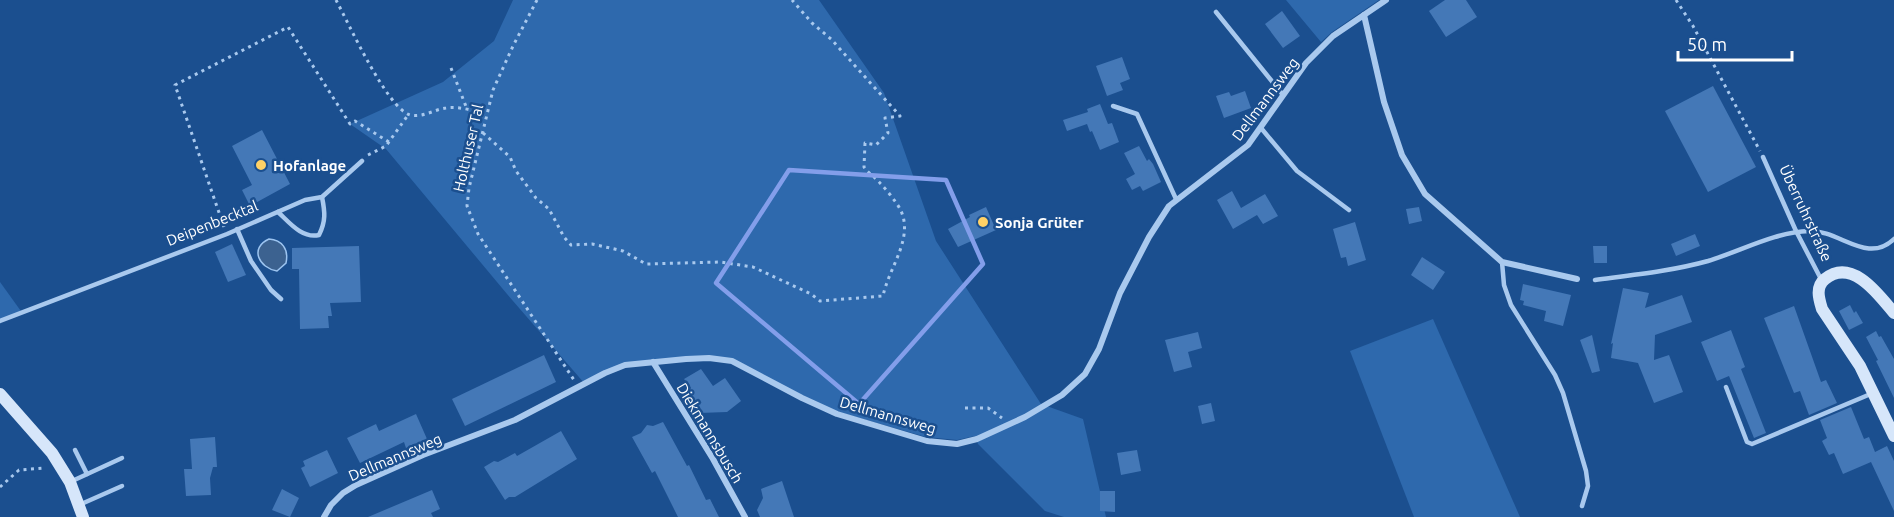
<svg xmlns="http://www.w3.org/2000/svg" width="1894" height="517" font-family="Ubuntu,sans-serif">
<rect width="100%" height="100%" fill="#1b4f8f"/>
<g fill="#2e69ad">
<path d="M 513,0 L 819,0 L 884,93 L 936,241 L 1041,404 L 1083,419 L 1106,517 L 1064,517 L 1045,511 L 978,444 L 975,436 L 957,440 L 926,437 L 838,412 L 801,396 L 732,360 L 625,364 L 585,384 L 507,294 L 386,149 L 350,124 L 443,82 L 494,41 Z"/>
<path d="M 1286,0 L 1379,0 L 1332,32 L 1321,42 Z"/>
<path d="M 0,282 L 23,314 L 0,321 Z"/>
<path d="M 1433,319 L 1520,517 L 1414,517 L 1350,351 Z"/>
</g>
<path fill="#3c6290" stroke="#9cc4f0" stroke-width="1.5" d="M 269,239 C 282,240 289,249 286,263 L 277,271 C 259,268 249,248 269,239 Z"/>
<g fill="#4478b7">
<path d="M 1445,0 L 1466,0 L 1477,17 L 1446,37 L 1429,11 Z"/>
<path d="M 1282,11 L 1300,36 L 1283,48 L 1265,24 Z"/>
<path d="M 1122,57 L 1130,79 L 1120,83 L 1123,90 L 1107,96 L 1096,66 Z"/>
<path d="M 1713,86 L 1756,167 L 1708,192 L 1665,111 Z"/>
<path d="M 1245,91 L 1251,108 L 1224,118 L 1216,96 L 1229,92 L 1231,96 Z"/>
<path d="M 1100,104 L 1108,124 L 1112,123 L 1119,142 L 1100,150 L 1092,131 L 1090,132 L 1087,124 L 1067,131 L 1063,120 L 1088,112 L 1087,109 Z"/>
<path d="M 262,130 L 290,184 L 250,206 L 242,190 L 252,185 L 232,146 Z"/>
<path d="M 1139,146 L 1147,161 L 1149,159 L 1153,164 L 1161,182 L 1143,191 L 1140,186 L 1132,190 L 1126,179 L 1135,174 L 1124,153 Z"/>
<path d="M 1232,191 L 1241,208 L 1265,194 L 1278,216 L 1263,224 L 1257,215 L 1233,229 L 1217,200 Z"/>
<path d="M 986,207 L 996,230 L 958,247 L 948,229 L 970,217 L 969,215 Z"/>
<path d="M 1419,207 L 1422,221 L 1409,224 L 1406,209 Z"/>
<path d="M 1355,222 L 1366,260 L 1348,266 L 1346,257 L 1341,258 L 1333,229 Z"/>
<path d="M 1695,234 L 1700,246 L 1676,256 L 1671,244 Z"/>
<path d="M 232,244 L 246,275 L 228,282 L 215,252 Z"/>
<path d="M 359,246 L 361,302 L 330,303 L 332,316 L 328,316 L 329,328 L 300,329 L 299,269 L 292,269 L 292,248 Z"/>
<path d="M 1593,246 L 1607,246 L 1607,263 L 1594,263 Z"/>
<path d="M 1422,257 L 1445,272 L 1433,290 L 1411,275 Z"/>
<path d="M 1523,284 L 1571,295 L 1563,326 L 1544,321 L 1546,311 L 1523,305 L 1524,301 L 1520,300 Z"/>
<path d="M 1623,288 L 1649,293 L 1645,308 L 1682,295 L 1692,322 L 1655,335 L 1654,360 L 1669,355 L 1683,392 L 1654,403 L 1638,363 L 1611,358 L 1613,343 L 1611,344 Z"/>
<path d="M 1850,305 L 1854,313 L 1856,311 L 1863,323 L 1849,330 L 1839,311 Z"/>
<path d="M 1794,306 L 1821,382 L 1826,380 L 1837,403 L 1809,415 L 1800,391 L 1794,393 L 1764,318 Z"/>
<path d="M 1731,330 L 1745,367 L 1741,369 L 1766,433 L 1754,438 L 1729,376 L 1717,381 L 1701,342 Z"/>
<path d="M 1876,331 L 1879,337 L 1881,336 L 1894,359 L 1894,398 L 1876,361 L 1878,360 L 1866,337 Z"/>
<path d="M 1198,332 L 1202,348 L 1188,352 L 1192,367 L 1174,372 L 1165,340 Z"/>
<path d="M 1592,335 L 1600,371 L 1592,373 L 1580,340 Z"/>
<path d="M 544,355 L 556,382 L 465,426 L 452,399 Z"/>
<path d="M 701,369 L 713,386 L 725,378 L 741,401 L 727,412 L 699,413 L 686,392 L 691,388 L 684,379 Z"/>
<path d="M 1211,403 L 1215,421 L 1202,424 L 1198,406 Z"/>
<path d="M 1851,407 L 1864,439 L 1869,437 L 1875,452 L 1887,446 L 1894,461 L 1894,511 L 1871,462 L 1843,474 L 1834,453 L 1829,455 L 1822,441 L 1827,438 L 1820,420 Z"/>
<path d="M 416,414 L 427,439 L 406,448 L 404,442 L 360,463 L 347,438 L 376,424 L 379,431 Z"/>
<path d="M 663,422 L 687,466 L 689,465 L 706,500 L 710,499 L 719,517 L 678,517 L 655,471 L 652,473 L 632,437 L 641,433 L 647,425 L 653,426 Z"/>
<path d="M 561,431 L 577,459 L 515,497 L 509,497 L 505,500 L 484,467 L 494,461 L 498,462 L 515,453 L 517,456 Z"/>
<path d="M 215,437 L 217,467 L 213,467 L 210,478 L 211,495 L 186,496 L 184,469 L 192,469 L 190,439 Z"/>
<path d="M 327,450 L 338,473 L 310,487 L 301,468 L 305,466 L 303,461 Z"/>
<path d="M 1137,450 L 1141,471 L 1121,475 L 1117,453 Z"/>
<path d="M 782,481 L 794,517 L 760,517 L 757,510 L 763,498 L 761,489 Z"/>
<path d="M 282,489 L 299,498 L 290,517 L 272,510 Z"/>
<path d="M 432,490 L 440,509 L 431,513 L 433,517 L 368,517 Z"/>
<path d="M 1100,491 L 1115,491 L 1115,512 L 1100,511 Z"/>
</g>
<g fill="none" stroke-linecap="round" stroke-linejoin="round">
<g stroke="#a9c9ee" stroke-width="3" stroke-dasharray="3 4.5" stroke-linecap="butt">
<path d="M 336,0 C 349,24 387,108 410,115 C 423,118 435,109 446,108 C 460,106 474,111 487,114"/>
<path d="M 537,0 L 513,46 L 493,90 L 469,188 L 467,206 L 478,234 L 574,380"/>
<path d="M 1676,0 L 1693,26 L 1760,151"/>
<path d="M 451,68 L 467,109"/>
<path d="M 483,133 L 510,157 L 516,171 L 536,198 L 549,209 L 564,237 L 571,245 L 592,244 L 610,248 L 623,251 L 646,264 L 720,262 L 753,267 L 811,294 L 820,301 L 883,296 C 889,266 918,234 897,204 C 892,197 886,189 880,183 C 875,177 868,173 864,167 L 865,143 L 876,145 L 888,133 L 885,118 L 900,116 L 831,39 L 812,23 L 792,0"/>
<path d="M 368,155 L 386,146 L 408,115"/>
<path d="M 224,227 L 175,85 L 288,27 L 350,124 L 355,121 L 389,142"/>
<path d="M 965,408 L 988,408 L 1002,418"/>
<path d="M 0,487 L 19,470 L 45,468"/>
</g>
<g stroke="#a9c9ee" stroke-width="4.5">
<path d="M 1216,12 L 1283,95"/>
<path d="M 1113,106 L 1137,114 L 1176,199"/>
<path d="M 1261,128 L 1297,171 L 1349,210"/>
<path d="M 1763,157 L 1796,231 L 1822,281"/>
<path d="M 278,212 C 289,222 302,239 319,235 C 326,221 325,212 322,197"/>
<path d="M 237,229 L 251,261 L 271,290 L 281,299"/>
<path d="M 1502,262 L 1504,285 L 1511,305 L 1555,375 L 1563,393 L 1586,471 L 1588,486 L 1582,506"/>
<path d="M 1595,280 C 1633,275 1672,271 1708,261 C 1741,251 1775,232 1809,231 C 1840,230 1867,265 1894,239"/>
<path d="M 0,321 L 227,234 L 305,200 L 322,197 L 362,161"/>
<path d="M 1726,387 L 1747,442 L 1752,444 L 1873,393"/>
<path d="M 75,450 L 87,474"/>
<path d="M 70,482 L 122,458"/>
<path d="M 79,505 L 122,486"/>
</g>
<g stroke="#a9c9ee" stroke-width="6">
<path d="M 1364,15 L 1384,102 L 1402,155 L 1425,194 L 1502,262 L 1577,279"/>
<path d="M 653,362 L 713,459 L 745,517"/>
<path d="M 324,517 L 331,505 L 343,493 L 356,485 L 423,455 L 515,420 L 605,373 L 625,365 L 686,359 L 709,358 L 732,361 L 802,398 L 837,414 L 927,441 L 957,444 L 977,439 L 1025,417 L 1062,395 L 1085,374 L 1099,349 L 1120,293 L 1149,237 L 1169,206 L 1248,145 L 1306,63 L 1333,36 L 1386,0"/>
</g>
<g stroke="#d6e6fa" stroke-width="12">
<path d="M 1894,313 C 1879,295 1852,257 1825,279 C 1815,287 1819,299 1822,309 L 1860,366 L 1894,436"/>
<path d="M 0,394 L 52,453 L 70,482 L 83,517"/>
</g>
</g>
<path fill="none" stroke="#839eea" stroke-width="4.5" stroke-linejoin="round" d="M 789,170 L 946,180 L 983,264 L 859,404 L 716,283 Z"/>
<g fill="#ffd166" stroke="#1b4f8f" stroke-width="2">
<circle cx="261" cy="165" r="6"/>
<circle cx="983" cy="222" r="6"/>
</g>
<g text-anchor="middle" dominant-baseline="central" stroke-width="5" stroke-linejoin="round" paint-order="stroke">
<g font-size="15" fill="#fff" stroke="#1b4f8f">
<text transform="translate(1265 99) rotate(-53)">Dellmannsweg</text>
<text transform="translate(468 148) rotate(-77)">Holthuser Tal</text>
<text transform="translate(1806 213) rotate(65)">Überruhrstraße</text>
<text transform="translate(212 223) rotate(-22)">Deipenbecktal</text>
<text transform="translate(888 415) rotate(16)">Dellmannsweg</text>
<text transform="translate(710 433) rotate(59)">Diekmannsbusch</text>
<text transform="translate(395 457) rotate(-23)">Dellmannsweg</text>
</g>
<g font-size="15" font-weight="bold" fill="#fff" stroke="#1b4f8f" text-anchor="start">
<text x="273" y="165">Hofanlage</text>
<text x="995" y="222">Sonja Grüter</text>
</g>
</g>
<path d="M1678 51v9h114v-9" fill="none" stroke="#ffffff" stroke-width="3"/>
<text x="1687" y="51" font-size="18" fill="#ffffff" stroke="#1b4f8f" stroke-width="4.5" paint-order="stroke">50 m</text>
</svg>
